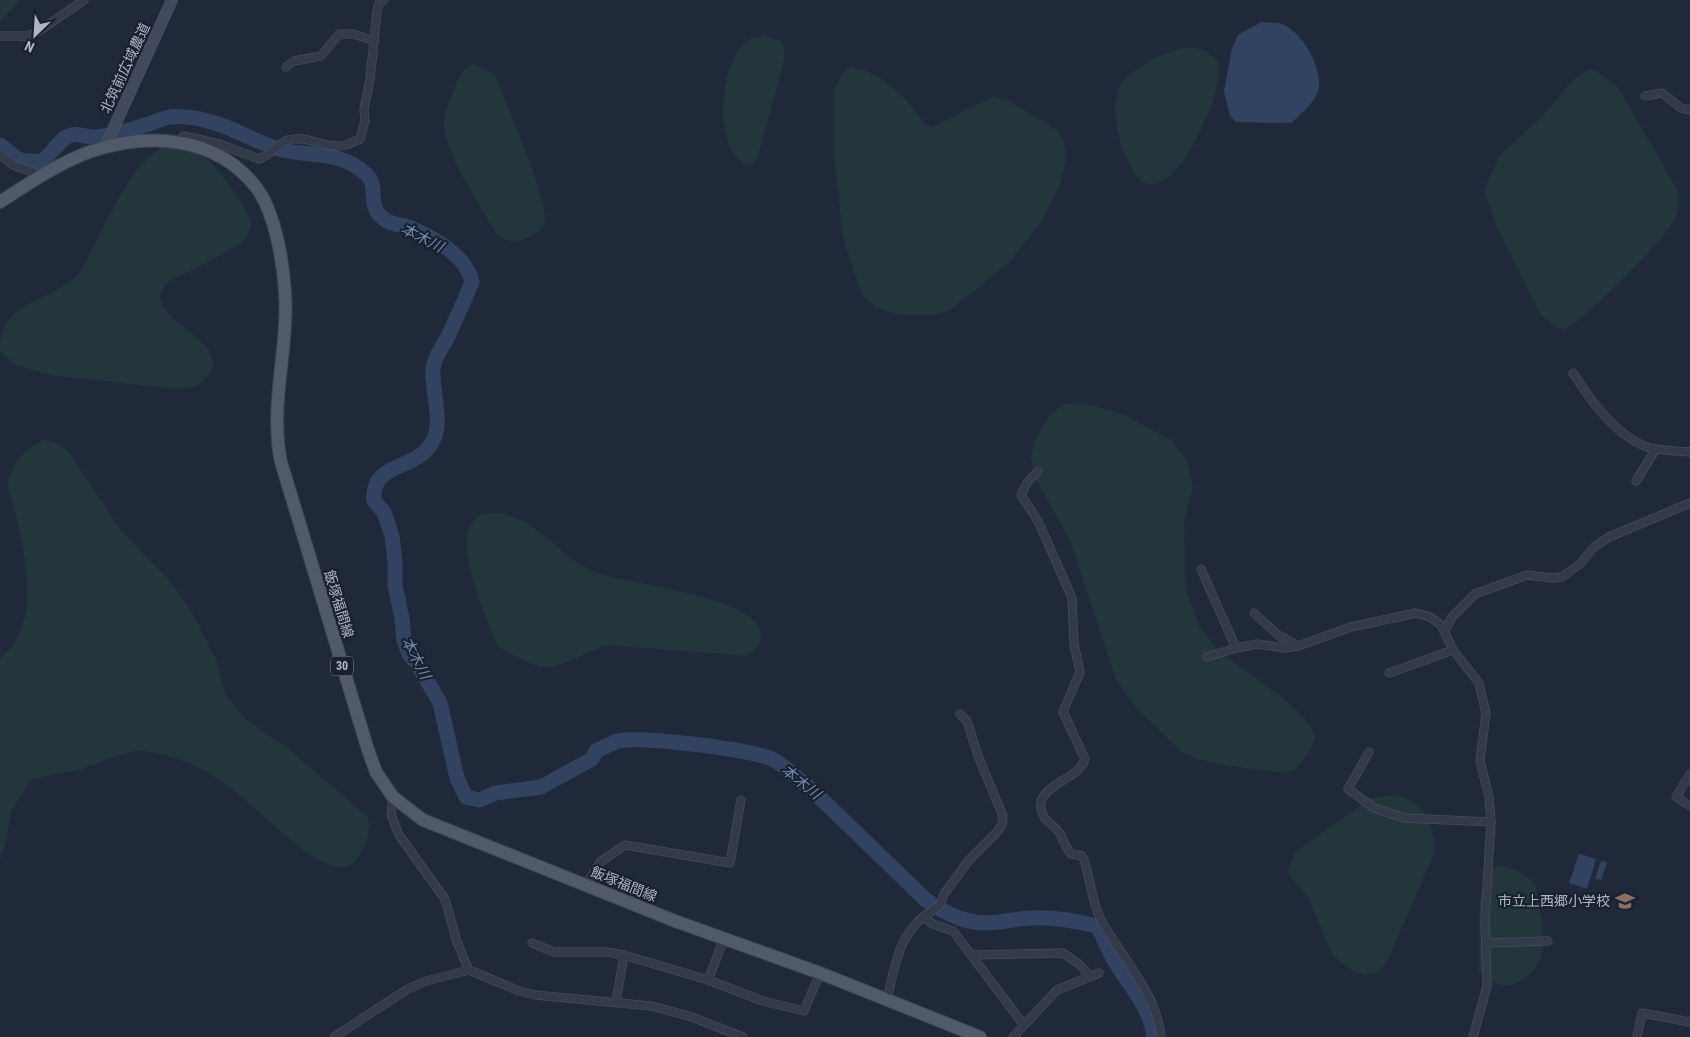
<svg xmlns="http://www.w3.org/2000/svg" width="1690" height="1037" font-family="'Roboto Condensed','Noto Sans JP',sans-serif">
<rect width="100%" height="100%" fill="#20293a"/>
<g fill="#22363b">
<path d="M 0,0 L 20,0 L 0,22 Z"/>
<path d="M 765,35 L 780,41 L 785,49 L 783,65 L 758,156 L 754,163 L 746,164 C 712,149 719,61 747,41 C 752,37 759,37 765,35 Z"/>
<path d="M 1190,47 L 1204,50 L 1217,60 C 1222,91 1207,116 1194,143 C 1186,158 1166,191 1144,183 C 1136,179 1131,166 1127,159 C 1117,141 1111,108 1119,88 C 1128,68 1169,49 1190,47 Z"/>
<path d="M 474,64 L 495,75 C 504,97 550,206 545,222 C 543,231 529,238 521,240 C 509,243 504,241 495,232 C 481,207 441,147 444,120 C 446,108 451,97 455,87 C 459,77 463,67 474,64 Z"/>
<path d="M 852,67 C 874,71 893,85 908,102 C 916,111 920,121 931,128 L 983,101 L 994,97 L 1009,101 L 1057,130 L 1064,141 L 1066,158 L 1061,182 L 1041,222 L 1009,263 L 950,310 L 936,315 L 898,315 L 876,307 L 862,295 L 843,238 L 834,154 L 834,88 L 844,71 Z"/>
<path d="M 1590,69 L 1597,71 L 1618,87 L 1677,189 C 1679,201 1680,208 1675,219 C 1665,239 1584,322 1564,329 L 1556,327 L 1540,314 L 1496,225 L 1485,193 L 1486,185 L 1500,155 L 1542,116 L 1575,78 Z"/>
<path d="M 162,147 C 171,147 185,145 193,148 C 210,155 245,203 250,220 C 253,228 247,236 243,242 C 226,253 208,262 190,271 C 183,275 175,277 169,281 C 165,284 162,289 161,294 C 153,320 231,343 209,374 C 200,387 190,388 176,389 L 49,375 L 15,365 L 0,351 C 0,298 50,305 79,273 C 85,266 89,254 94,246 C 110,215 132,164 162,147 Z"/>
<path d="M 1085,403 L 1125,415 L 1171,440 L 1187,461 L 1193,486 L 1184,523 L 1186,590 L 1199,625 L 1219,652 L 1281,696 L 1305,719 L 1314,732 L 1314,741 L 1311,749 L 1296,769 L 1285,773 L 1220,765 L 1198,759 L 1182,752 L 1137,709 L 1117,682 L 1071,543 L 1036,479 L 1031,459 L 1034,443 L 1050,414 L 1065,404 Z"/>
<path d="M 43,440 L 57,443 L 69,452 L 119,528 L 169,580 L 192,612 L 217,662 L 225,694 L 247,720 L 289,749 L 368,817 C 373,834 360,871 337,867 C 314,863 288,838 271,823 C 237,792 211,767 165,755 C 155,753 141,749 131,752 C 113,756 96,765 77,770 C 61,774 45,775 30,781 L 11,812 L 6,842 L 0,860 L 0,658 C 43,624 25,557 15,511 C 12,501 6,488 9,478 C 15,459 26,449 43,440 Z"/>
<path d="M 503,513 C 512,517 523,520 531,526 C 552,539 569,561 593,571 C 625,585 760,595 761,635 C 761,645 756,651 747,656 L 606,645 L 554,667 L 540,667 L 514,656 L 499,647 L 495,640 C 486,615 443,526 484,514 C 490,513 497,514 503,513 Z"/>
<path d="M 1396,795 C 1424,801 1436,828 1434,854 L 1389,957 L 1379,972 L 1365,975 L 1354,972 L 1333,956 L 1308,897 L 1292,879 L 1288,871 L 1295,852 L 1371,798 Z"/>
<path d="M 1503,866 C 1516,870 1528,875 1536,887 C 1541,926 1558,969 1509,986 C 1497,984 1485,981 1479,969 C 1480,939 1473,889 1494,867 Z"/>
</g>
<g fill="#324362">
<path d="M 1261,22 C 1268,23 1278,22 1284,25 C 1304,34 1326,73 1317,94 C 1311,106 1301,114 1291,123 L 1236,122 L 1230,116 L 1224,91 L 1232,48 L 1238,35 Z"/>
<path d="M 1579,854 L 1596,859 L 1587,889 L 1569,883 Z"/>
<path d="M 1601,861 L 1607,862 L 1601,880 L 1595,879 Z"/>
</g>
<g fill="none" stroke-linecap="round" stroke-linejoin="round">
<path stroke="#324362" stroke-width="15" d="M 0,145 L 19,160 L 41,162 C 50,155 56,145 65,138 C 74,131 84,137 94,137 C 113,136 131,129 149,124 C 156,122 164,117 171,117 C 184,115 202,119 215,123 C 238,130 259,144 282,150 C 312,157 341,150 367,175 C 380,188 364,207 387,221 C 393,225 401,224 408,227 C 432,237 466,254 472,282 C 465,299 457,317 449,334 C 444,346 434,356 433,369 C 431,392 445,423 431,444 C 413,472 371,461 374,501 L 384,512 L 392,536 L 395,562 L 395,585 L 402,618 L 404,641 L 410,656 L 417,663 L 440,703 L 457,778 L 466,797 L 480,800 L 495,793 L 541,787 L 592,759 L 596,751 C 603,748 611,743 618,741 C 642,736 751,749 774,760 C 787,767 798,780 810,788 L 926,900 C 943,912 964,923 986,923 C 1002,923 1017,918 1032,918 C 1054,917 1076,921 1097,926 C 1105,939 1109,953 1117,965 C 1131,987 1151,1009 1154,1037"/>
<defs>
<g id="street">
<path d="M 0,36 L 28,36 L 39,31 L 84,0"/>
<path d="M 286,67 L 294,61 L 321,56 L 339,34 L 353,34 L 375,41"/>
<path d="M 1645,96 L 1662,93 L 1681,108 L 1690,110"/>
<path d="M 179,141 L 184,136 L 219,144 L 259,159 C 270,155 281,141 288,140 C 307,134 326,150 346,145 C 350,144 355,141 360,139 L 365,121 L 364,109 L 370,80 L 377,11 L 379,3 L 384,0"/>
<path d="M 0,155 L 13,165 L 41,175"/>
<path d="M 1573,373 C 1591,401 1615,435 1647,447 C 1660,451 1676,451 1690,452"/>
<path d="M 1038,471 L 1027,483 L 1021,495 L 1038,521 L 1072,598 L 1074,644 L 1080,672 L 1063,712 L 1085,759 C 1080,781 1027,786 1044,817 C 1048,823 1056,827 1060,834 C 1064,841 1066,848 1071,854 L 1082,856 L 1084,860 C 1090,878 1093,907 1102,922 C 1123,959 1157,994 1161,1037"/>
<path d="M 1636,481 L 1656,449"/>
<path d="M 1201,569 L 1236,648"/>
<path d="M 1254,613 L 1278,635 L 1298,646"/>
<path d="M 1445,630 L 1452,617 L 1475,594 L 1527,575 L 1552,578 L 1562,577 L 1581,563 L 1594,547 L 1609,537 L 1690,503"/>
<path d="M 1207,657 L 1236,648 L 1257,644 L 1286,648 L 1298,646 L 1351,627 L 1416,613 L 1430,617 L 1441,625 L 1453,650 L 1479,683 L 1486,713 L 1480,761 L 1489,797 L 1491,822 L 1485,920 L 1487,986 L 1473,1037"/>
<path d="M 1389,673 L 1453,650"/>
<path d="M 1369,752 L 1348,789 L 1374,808 L 1404,818 L 1491,822"/>
<path d="M 1690,774 L 1676,797 L 1690,806"/>
<path d="M 393,797 L 391,815 L 399,835 L 445,899 L 457,942 L 469,970"/>
<path d="M 586,885 L 600,862 L 625,845 L 730,863 L 741,800"/>
<path d="M 923,917 L 940,905 L 944,894 L 969,860 L 996,833 L 1002,825 L 1003,816 L 978,756 L 967,721 L 960,714"/>
<path d="M 532,943 L 554,952 L 607,952 L 624,955"/>
<path d="M 1486,943 L 1548,941"/>
<path d="M 971,955 L 1063,953 L 1079,964 L 1090,976"/>
<path d="M 708,980 L 724,939"/>
<path d="M 887,1000 C 894,970 898,937 923,917 L 933,924 L 953,931 L 1023,1024"/>
<path d="M 616,1002 L 624,955 L 708,980 L 763,1001 L 804,1011 L 820,973"/>
<path d="M 334,1037 L 406,990 L 426,981 L 469,970 L 519,991 L 535,995 L 651,1006 L 689,1016 L 743,1037"/>
<path d="M 1013,1037 L 1057,990 L 1099,973"/>
<path d="M 1637,1037 L 1642,1013 L 1690,1022"/>
</g>
<path id="secondary" d="M 105,147 L 172,0"/>
<path id="primary" d="M 0,202 C 28,184 57,164 89,152 C 146,132 215,135 256,187 C 275,212 283,261 285,292 C 289,349 269,405 281,462 L 368,750 L 376,772 L 393,797 L 423,820 L 675,921 L 820,973 L 980,1037"/>
</defs>
<use href="#street" stroke="#4e5664" stroke-width="9"/>
<use href="#secondary" stroke="#4e5664" stroke-width="12"/>
<use href="#primary" stroke="#3d4453" stroke-width="14"/>
<use href="#street" stroke="#333b4a" stroke-width="8"/>
<use href="#secondary" stroke="#414a5d" stroke-width="11"/>
<use href="#primary" stroke="#515a6a" stroke-width="12"/>
</g>
<defs>
<symbol id="school-bare" viewBox="-9 -9 18 18"><path d="M0-5L7-2L0 1L-7-2ZM-4 1L0 2.5L4 1V4Q0 6-4 4Z" fill="#8d6e63" stroke="#19202e" stroke-width="2.5" paint-order="stroke"/></symbol>
</defs>
<g fill-rule="evenodd">
<use href="#school-bare" x="1611" y="887" width="28" height="28"/>
</g>
<g text-anchor="middle" dominant-baseline="central" stroke-width="4.5" stroke-linejoin="round" paint-order="stroke">
<rect fill="#19202e" stroke="#818998" stroke-width="1" x="331" y="656.5" width="22" height="19" rx="4"/>
<g font-size="12" font-weight="bold" fill="#aeb6c6">
<text x="342" y="666">30</text>
</g>
<g font-size="14" fill="#aeb6c6" stroke="#19202e">
<text transform="translate(125 68) rotate(-65)">北筑前広域農道</text>
<text transform="translate(339 604) rotate(73)">飯塚福間線</text>
<text transform="translate(624 884) rotate(22)">飯塚福間線</text>
</g>
<g font-size="14" fill="#aeb6c6" stroke="#19202e" text-anchor="end">
<text x="1610" y="901">市立上西郷小学校</text>
</g>
<g font-size="15" font-style="italic" fill="#748ab1" stroke="#19202e">
<text transform="translate(422 238) rotate(27)">本木川</text>
<text transform="translate(416 658) rotate(63)">本木川</text>
<text transform="translate(801 782) rotate(39)">本木川</text>
</g>
</g>
<g transform="translate(35 35) rotate(205)" stroke="#19202e" stroke-width="4" paint-order="stroke">
<path d="M0-4L9 19L0 12L-9 19Z" fill="#aeb6c6"/>
<text y="-8" font-size="14" font-weight="bold" text-anchor="middle" fill="#aeb6c6">N</text>
</g>
</svg>
